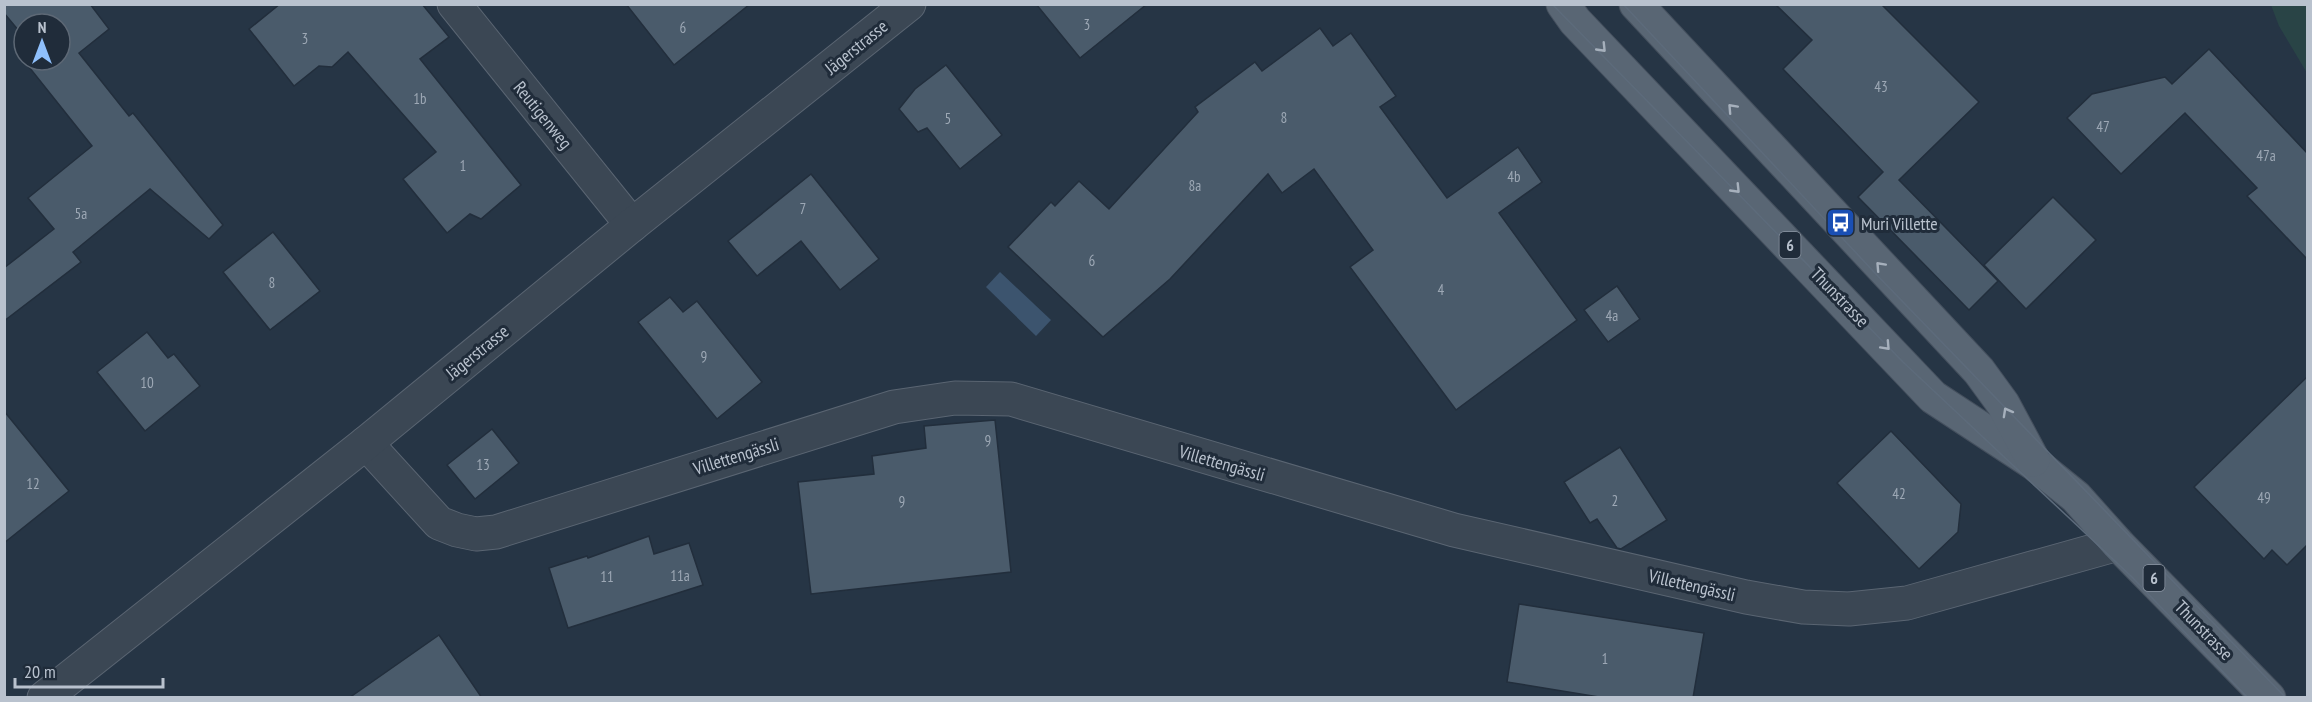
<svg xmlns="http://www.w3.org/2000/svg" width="2312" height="702" font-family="'PT Sans Narrow',sans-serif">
<rect width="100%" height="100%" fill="#263545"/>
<path fill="#294446" d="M 2271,5 L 2307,5 L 2307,73 L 2279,26 Z"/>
<path fill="#3c546e" d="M 1000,272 L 1051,320 L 1036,336 L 986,287 Z"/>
<g fill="#4a5b6b" stroke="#222e3c" stroke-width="1.5">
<path d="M 4,4 L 90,4 L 109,29 L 79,53 L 129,116 L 133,113 L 223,225 L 209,239 L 150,189 L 73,252 L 81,262 L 4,321 L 4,268 L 54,229 L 28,198 L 92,146 L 25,62 L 60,60 L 60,24 L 24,24 L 24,37 L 4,13 Z"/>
<path d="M 280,4 L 422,4 L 449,37 L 420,59 L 521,185 L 481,219 L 470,214 L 447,233 L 403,179 L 436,152 L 348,52 L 332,67 L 319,66 L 294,86 L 249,29 Z"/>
<path d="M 626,4 L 750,4 L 674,65 Z"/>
<path d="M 1036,4 L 1147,4 L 1080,58 Z"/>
<path d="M 1775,4 L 1881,4 L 1979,102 L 1899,180 L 1998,281 L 1969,310 L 1858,197 L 1883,172 L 1783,69 L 1812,40 Z"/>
<path d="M 1320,28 L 1333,46 L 1351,33 L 1396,96 L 1380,107 L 1447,198 L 1518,147 L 1542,182 L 1499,213 L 1577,320 L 1456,410 L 1350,267 L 1373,250 L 1314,169 L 1282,193 L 1268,174 L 1170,279 L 1103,337 L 1008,247 L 1051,202 L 1055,206 L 1079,181 L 1109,209 L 1198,112 L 1195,107 L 1255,62 L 1262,71 Z"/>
<path d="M 2209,49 L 2307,153 L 2307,259 L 2247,196 L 2257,188 L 2185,113 L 2121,174 L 2067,118 L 2092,94 L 2165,77 L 2172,84 Z"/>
<path d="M 946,65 L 1002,135 L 960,169 L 927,128 L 918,132 L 899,109 L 915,89 Z"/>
<path d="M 811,174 L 879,259 L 840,290 L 801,241 L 757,276 L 728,241 Z"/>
<path d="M 2053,197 L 2096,240 L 2026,309 L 1984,265 Z"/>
<path d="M 273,232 L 320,291 L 270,330 L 223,272 Z"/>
<path d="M 1617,286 L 1640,319 L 1608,342 L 1584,310 Z"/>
<path d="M 670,297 L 683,312 L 697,301 L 762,382 L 717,419 L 638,322 Z"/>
<path d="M 147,332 L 168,358 L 174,354 L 200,386 L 145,431 L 97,372 Z"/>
<path d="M 2307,377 L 2307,545 L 2287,565 L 2272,550 L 2264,559 L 2194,487 Z"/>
<path d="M 4,411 L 69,491 L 4,543 Z"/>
<path d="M 995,420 L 1011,572 L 811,594 L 798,482 L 874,474 L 872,456 L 926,448 L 924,426 Z"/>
<path d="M 492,429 L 519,463 L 475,499 L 447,465 Z"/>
<path d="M 1891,431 L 1961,504 L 1958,532 L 1919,569 L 1837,483 Z"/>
<path d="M 1620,447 L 1667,520 L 1621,549 L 1617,548 L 1597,519 L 1590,523 L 1564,482 Z"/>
<path d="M 649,536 L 654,554 L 689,543 L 703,585 L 568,628 L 549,568 L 587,556 L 588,558 Z"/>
<path d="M 1519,604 L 1704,633 L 1693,698 L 1605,698 L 1507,682 Z"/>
<path d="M 439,635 L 482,698 L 349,698 Z"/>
</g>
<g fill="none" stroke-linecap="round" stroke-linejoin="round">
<defs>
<g id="minor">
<path d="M 454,4 L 632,225"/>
<path d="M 366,443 L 439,523 L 457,530 L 476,534 L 496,532 L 894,407 L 955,398 L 1011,399 L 1454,530 L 1746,597 L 1803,607 L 1849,609 L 1907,603 L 2118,544"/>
<path d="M 44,698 L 366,443 L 632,225 L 909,4"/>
</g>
<g id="major">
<path d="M 1563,4 L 1575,21 L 1933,397 L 2035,464 L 2076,497 L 2118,544 L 2269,698"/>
<path d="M 1636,4 L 1979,371 L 2003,404 L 2033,460"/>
</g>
</defs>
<use href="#minor" stroke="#5a6572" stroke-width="35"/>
<use href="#major" stroke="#45505e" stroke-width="35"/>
<use href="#minor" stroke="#3b4754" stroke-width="33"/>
<use href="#major" stroke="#596674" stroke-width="33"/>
<g stroke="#5d6b7b" stroke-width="1.5">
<path d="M 1552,4 L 1903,362 L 2132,577 L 2248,698"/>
<path d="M 1623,4 L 1874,272 L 2286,698"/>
</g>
</g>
<defs><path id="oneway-chevron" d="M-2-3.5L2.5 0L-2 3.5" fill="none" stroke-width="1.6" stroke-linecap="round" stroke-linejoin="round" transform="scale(1.5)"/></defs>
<g stroke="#a6b0bc">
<use href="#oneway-chevron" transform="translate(1602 48) rotate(46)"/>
<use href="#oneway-chevron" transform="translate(1732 108) rotate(-133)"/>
<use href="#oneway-chevron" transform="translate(1736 189) rotate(46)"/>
<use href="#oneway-chevron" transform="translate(1880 266) rotate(-133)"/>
<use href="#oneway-chevron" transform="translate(1886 346) rotate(47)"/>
<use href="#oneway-chevron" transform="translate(2007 412) rotate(-119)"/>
</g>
<defs>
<symbol id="bus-square" viewBox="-11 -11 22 22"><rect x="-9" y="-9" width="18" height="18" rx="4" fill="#1a4fb4" stroke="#202c3a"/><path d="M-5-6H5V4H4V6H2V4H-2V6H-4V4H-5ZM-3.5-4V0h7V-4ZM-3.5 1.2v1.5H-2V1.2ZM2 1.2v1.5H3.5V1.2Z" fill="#fff"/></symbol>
</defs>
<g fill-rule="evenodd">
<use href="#bus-square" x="1824" y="206" width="33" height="33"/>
</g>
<g text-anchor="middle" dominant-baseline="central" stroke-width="6" stroke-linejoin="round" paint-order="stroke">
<g font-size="15" fill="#9da8b5">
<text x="1087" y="24">3</text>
<text x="683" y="27">6</text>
<text x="305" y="38">3</text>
<text x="1881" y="86">43</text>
<text x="420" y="98">1b</text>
<text x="1284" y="117">8</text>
<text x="948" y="118">5</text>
<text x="2103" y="126">47</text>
<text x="2266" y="155">47a</text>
<text x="463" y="165">1</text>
<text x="1514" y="176">4b</text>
<text x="1195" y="185">8a</text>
<text x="803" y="208">7</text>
<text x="81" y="213">5a</text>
<text x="1092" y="260">6</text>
<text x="272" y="282">8</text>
<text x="1441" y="289">4</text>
<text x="1612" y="315">4a</text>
<text x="704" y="356">9</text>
<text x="147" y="382">10</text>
<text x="988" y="440">9</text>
<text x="483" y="464">13</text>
<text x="33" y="483">12</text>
<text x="1899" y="493">42</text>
<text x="2264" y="497">49</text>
<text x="1615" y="500">2</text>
<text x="902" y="501">9</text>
<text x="680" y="575">11a</text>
<text x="607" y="576">11</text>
<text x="1605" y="658">1</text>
</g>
<g fill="#202c3a" stroke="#8b95a2" stroke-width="1.5">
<rect x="1779.5" y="232" width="21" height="26" rx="4.5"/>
<rect x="2143.5" y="565" width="21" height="26" rx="4.5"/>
</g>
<g font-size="16" font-weight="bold" fill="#b9c2ce">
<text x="1790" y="245">6</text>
<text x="2154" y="578">6</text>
</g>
<g font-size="18" fill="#b9c2ce" stroke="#202c3a">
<text transform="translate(856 47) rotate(-39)">Jägerstrasse</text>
<text transform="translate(543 115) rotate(51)">Reutigenweg</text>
<text transform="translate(1840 297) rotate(46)">Thunstrasse</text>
<text transform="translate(477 352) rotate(-39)">Jägerstrasse</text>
<text transform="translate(736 456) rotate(-17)">Villettengässli</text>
<text transform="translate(1222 463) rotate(16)">Villettengässli</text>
<text transform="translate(1692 585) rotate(13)">Villettengässli</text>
<text transform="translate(2204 630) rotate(46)">Thunstrasse</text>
</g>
<g font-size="18" fill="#b9c2ce" stroke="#202c3a" text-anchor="start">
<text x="1861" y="223">Muri Villette</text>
</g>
</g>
<rect width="2312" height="702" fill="none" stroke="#b9c2ce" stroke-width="12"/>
<g transform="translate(42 42)"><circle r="28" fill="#202c3a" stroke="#5d6875" stroke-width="1.5"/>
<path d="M0-4.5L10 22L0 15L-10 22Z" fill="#8fc0fc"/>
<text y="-9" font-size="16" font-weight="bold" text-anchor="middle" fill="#b9c2ce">N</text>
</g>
<path d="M15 678v9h148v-9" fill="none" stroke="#b9c2ce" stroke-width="3"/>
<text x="24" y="678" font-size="18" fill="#b9c2ce" stroke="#202c3a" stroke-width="4.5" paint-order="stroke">20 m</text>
</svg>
